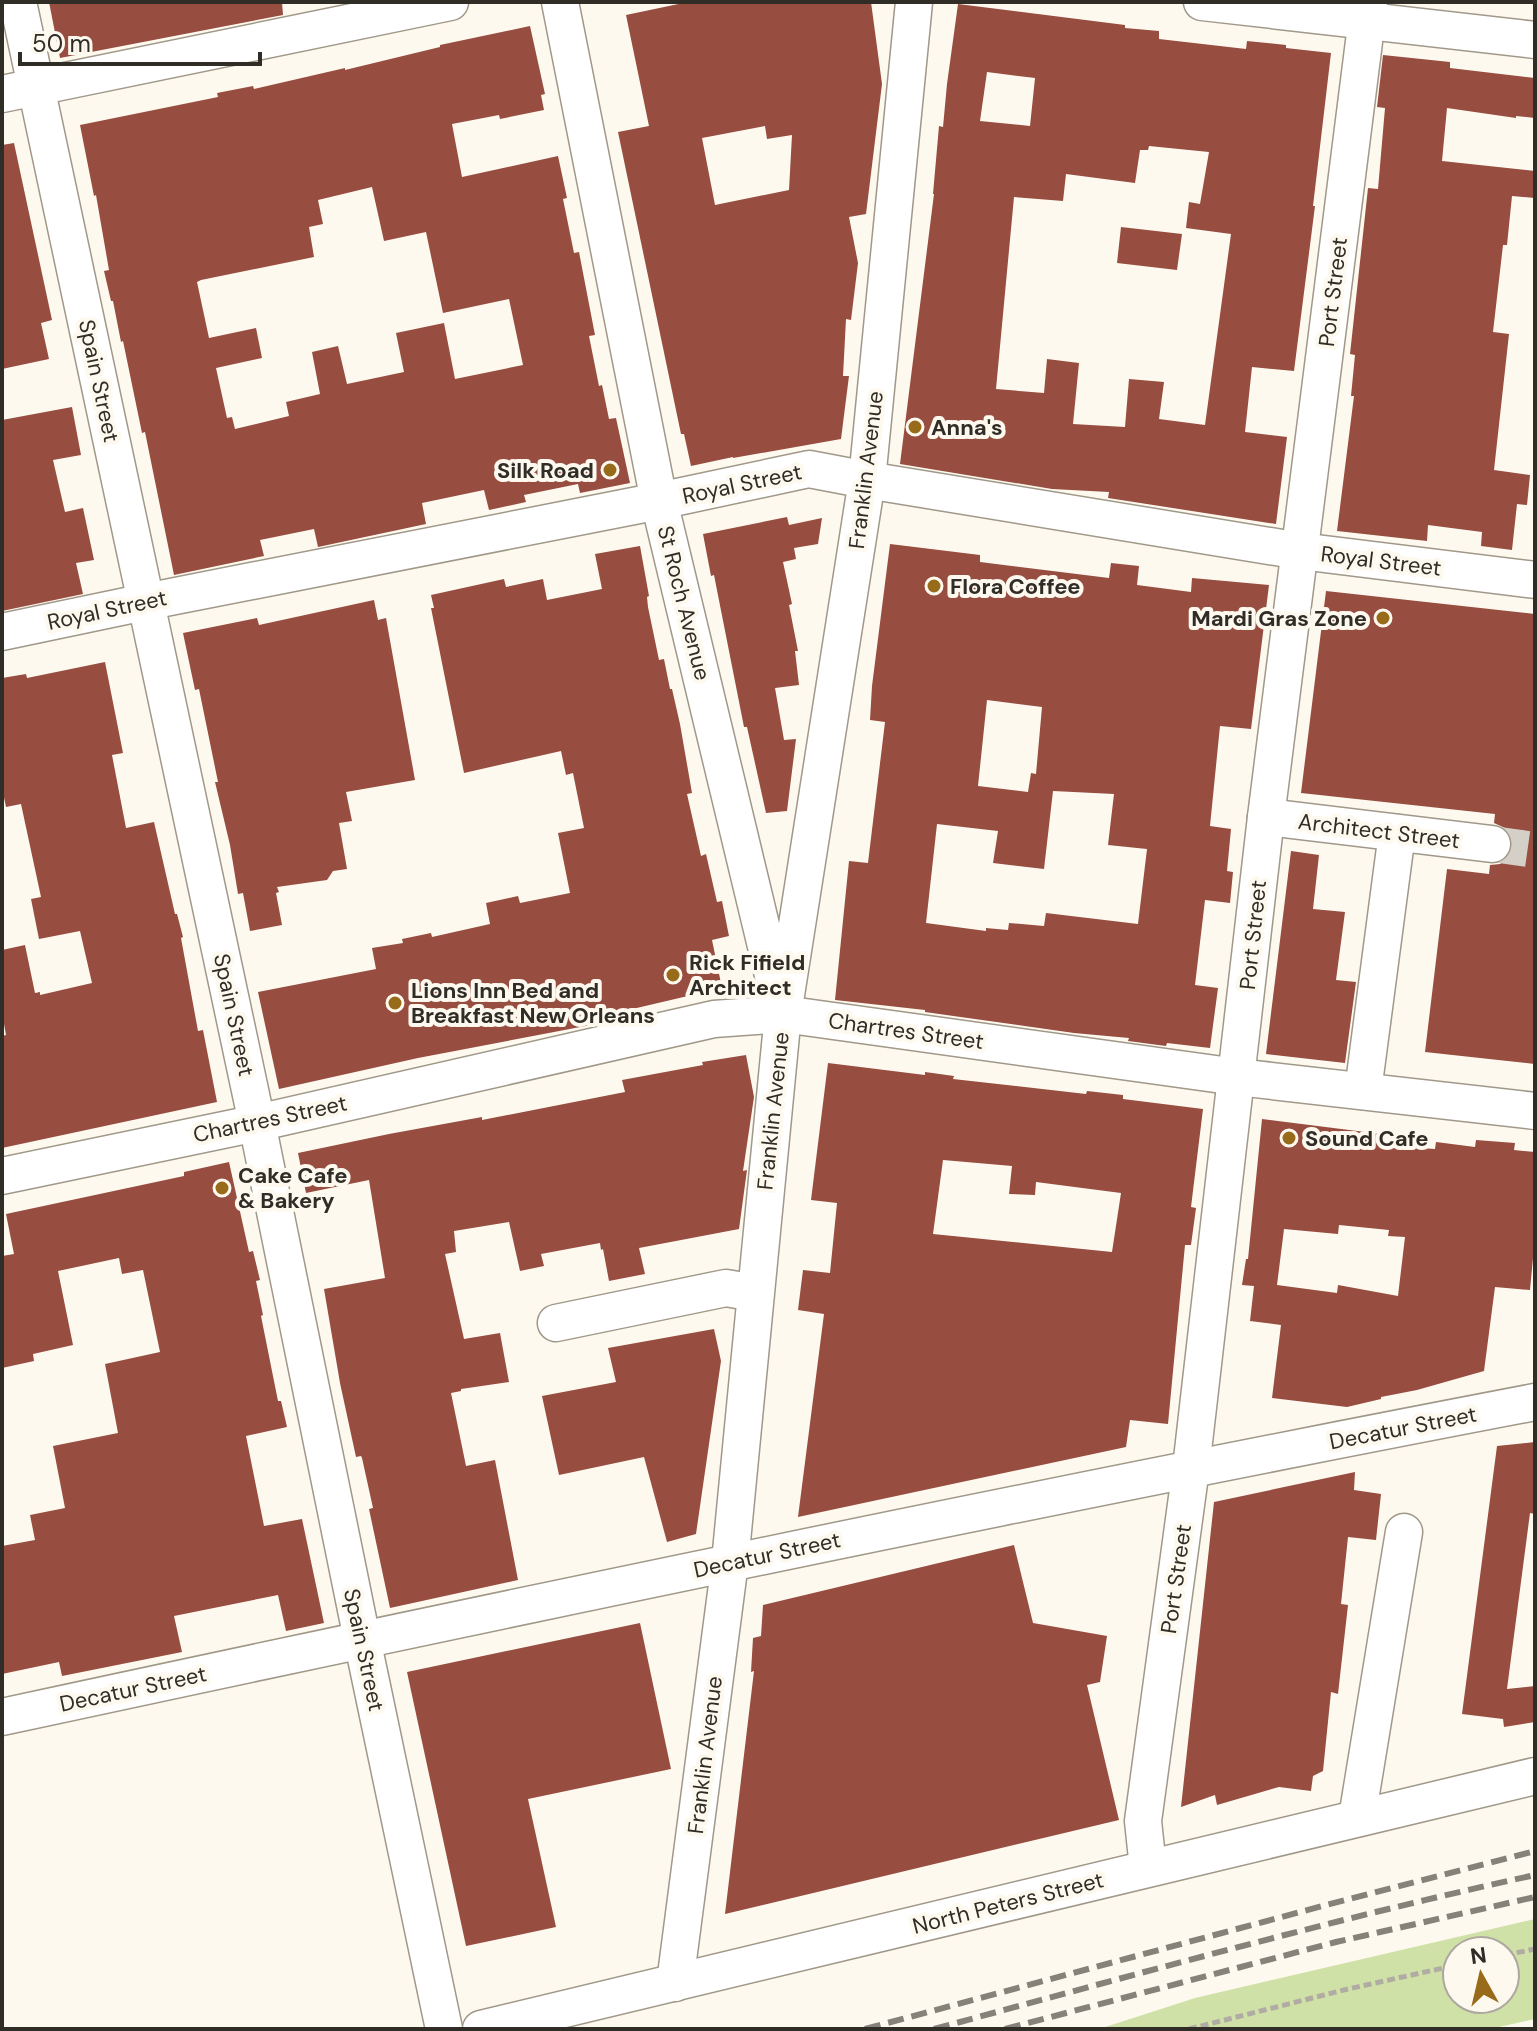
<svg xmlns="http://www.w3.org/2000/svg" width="1537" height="2031" font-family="'DM Sans',sans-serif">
<rect width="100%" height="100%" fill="#fef9ef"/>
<path fill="#d0e1a7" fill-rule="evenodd" d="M 1535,1919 L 1535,2019 L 1490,2029 L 1099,2029 L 1195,1998 ZM 1457,1951 L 1505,1951 L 1505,1999 L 1457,1999 Z"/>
<g fill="#974d40" fill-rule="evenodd">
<path d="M 49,2 L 282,2 L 283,15 L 60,58 Z"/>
<path d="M 688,2 L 871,2 L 882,84 L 866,214 L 849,217 L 858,263 L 851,320 L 846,319 L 843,376 L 849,376 L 841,439 L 733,458 L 733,457 L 691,466 L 684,434 L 681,434 L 618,132 L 649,126 L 626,15 ZM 765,126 L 767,139 L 792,135 L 789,190 L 715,205 L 702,138 Z"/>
<path d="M 958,4 L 1125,25 L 1125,28 L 1159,31 L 1159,39 L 1246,49 L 1247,41 L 1286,45 L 1286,48 L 1331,53 L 1313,206 L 1315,206 L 1294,371 L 1252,367 L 1245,432 L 1287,437 L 1276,524 L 1108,498 L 1109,492 L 1052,489 L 900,464 L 934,194 L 933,194 L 939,126 L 943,127 L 947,84 ZM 987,72 L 1035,78 L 1030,126 L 980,121 ZM 1149,146 L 1209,152 L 1200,204 L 1189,202 L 1186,228 L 1231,234 L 1205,425 L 1159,419 L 1164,382 L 1129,379 L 1125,427 L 1073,424 L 1079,363 L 1047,359 L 1044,393 L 996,389 L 1014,197 L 1063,201 L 1066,174 L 1135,183 L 1140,150 L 1148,150 Z"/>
<path d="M 530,26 L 545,94 L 541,95 L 544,110 L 500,119 L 499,115 L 452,124 L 462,177 L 558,156 L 567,198 L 563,199 L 574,253 L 579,252 L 595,335 L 589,336 L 599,386 L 602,385 L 609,419 L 616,418 L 630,483 L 580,493 L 578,484 L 524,495 L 526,502 L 489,510 L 484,490 L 422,503 L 426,524 L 318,547 L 314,529 L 260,540 L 264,556 L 174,575 L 145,432 L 142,433 L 123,341 L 121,342 L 113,301 L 111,301 L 104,271 L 109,270 L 96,195 L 94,196 L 80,125 L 218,97 L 217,93 L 253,86 L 254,89 L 345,68 L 345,70 L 440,47 L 440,45 ZM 372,187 L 384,241 L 426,232 L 443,313 L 509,299 L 523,365 L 455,379 L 444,323 L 396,333 L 404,372 L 347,384 L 338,346 L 312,352 L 320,394 L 286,402 L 289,416 L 235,429 L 232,417 L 227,418 L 216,368 L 262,358 L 256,328 L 209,338 L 197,282 L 201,280 L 314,257 L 309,227 L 323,224 L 318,200 Z"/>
<path d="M 1383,55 L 1450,62 L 1450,68 L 1535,78 L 1535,118 L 1516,116 L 1516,118 L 1447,108 L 1442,161 L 1535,171 L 1535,198 L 1512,196 L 1507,245 L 1503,245 L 1493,332 L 1509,334 L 1494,470 L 1530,475 L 1527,505 L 1517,504 L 1512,550 L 1481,546 L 1482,532 L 1428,525 L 1427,541 L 1337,531 L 1354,396 L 1351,396 L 1355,355 L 1350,354 L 1368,188 L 1378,189 L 1385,108 L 1377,107 Z"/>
<path d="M 14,143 L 52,320 L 41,323 L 49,359 L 2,369 L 2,145 Z"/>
<path d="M 1121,227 L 1182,234 L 1177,270 L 1117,263 Z"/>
<path d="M 72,407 L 81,455 L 53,460 L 65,512 L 83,508 L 94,560 L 76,563 L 83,594 L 2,611 L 2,420 Z"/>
<path d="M 787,517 L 789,525 L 822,518 L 818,544 L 794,548 L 796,559 L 783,562 L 792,604 L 789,605 L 798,651 L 795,651 L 799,685 L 775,688 L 784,740 L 796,739 L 787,811 L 766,813 L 747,727 L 744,727 L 714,575 L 711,576 L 703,534 Z"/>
<path d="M 890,544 L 980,555 L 980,562 L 1109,578 L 1111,563 L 1139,566 L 1137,585 L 1191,592 L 1192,578 L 1269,585 L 1251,729 L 1220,726 L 1210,826 L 1231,829 L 1227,871 L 1233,872 L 1230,903 L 1205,900 L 1195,985 L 1218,988 L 1210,1048 L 1167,1043 L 1166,1046 L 1128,1041 L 1129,1038 L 1074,1033 L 925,1012 L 925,1010 L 835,1000 L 849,861 L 868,863 L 885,722 L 870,720 L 872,686 ZM 987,700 L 1042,707 L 1036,774 L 1031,773 L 1028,792 L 978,786 ZM 1053,791 L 1114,794 L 1108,845 L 1147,849 L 1138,924 L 1046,913 L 1044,926 L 1009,923 L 1008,930 L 986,928 L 986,931 L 926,923 L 937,824 L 998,831 L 993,863 L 1044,869 Z"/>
<path d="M 640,546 L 649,596 L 647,597 L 648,607 L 659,660 L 664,659 L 670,689 L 672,689 L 680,724 L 692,793 L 687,794 L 701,856 L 706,854 L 717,902 L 722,901 L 729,936 L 712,940 L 722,988 L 594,1018 L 596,1024 L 418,1058 L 279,1089 L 258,992 L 376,969 L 372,948 L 403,943 L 402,939 L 431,933 L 432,937 L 490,924 L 486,903 L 518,896 L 520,903 L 570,893 L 558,833 L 584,828 L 573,773 L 566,775 L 561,751 L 464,773 L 431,608 L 434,608 L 431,595 L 504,579 L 506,587 L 543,579 L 547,600 L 602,589 L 595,554 Z"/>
<path d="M 1326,591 L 1535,614 L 1535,1064 L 1425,1052 L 1447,869 L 1489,874 L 1490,865 L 1500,864 L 1508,857 L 1513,847 L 1512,836 L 1505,828 L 1494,823 L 1495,814 L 1301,793 Z"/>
<path d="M 374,600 L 378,620 L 386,618 L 415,780 L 346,792 L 352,821 L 339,823 L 347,869 L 333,871 L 327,880 L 277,887 L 279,892 L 276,893 L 282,925 L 250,931 L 243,893 L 238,894 L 230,845 L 215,782 L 218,782 L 199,689 L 195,690 L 183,633 L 257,618 L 259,625 Z"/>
<path d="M 105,662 L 123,753 L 112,755 L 126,828 L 154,822 L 175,914 L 177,914 L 183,937 L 181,938 L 198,1031 L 203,1030 L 217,1102 L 2,1148 L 2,1036 L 6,1035 L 2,1013 L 2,950 L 25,945 L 35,993 L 40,992 L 40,995 L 92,983 L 80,931 L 39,939 L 31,899 L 41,897 L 21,804 L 6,807 L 2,788 L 2,678 L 26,674 L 27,678 Z"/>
<path d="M 1291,851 L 1319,855 L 1313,909 L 1345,912 L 1336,980 L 1356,982 L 1345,1063 L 1266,1054 Z"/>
<path d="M 746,1055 L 754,1097 L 743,1171 L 747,1170 L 739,1229 L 639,1248 L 645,1274 L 609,1281 L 603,1249 L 601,1250 L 600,1243 L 541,1254 L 544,1266 L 520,1271 L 509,1222 L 454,1231 L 456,1252 L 445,1254 L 464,1339 L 500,1333 L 509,1382 L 461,1389 L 461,1391 L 451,1393 L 466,1466 L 495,1460 L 518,1580 L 390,1608 L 369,1509 L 373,1508 L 362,1458 L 361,1456 L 356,1457 L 340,1383 L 324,1289 L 385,1278 L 369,1180 L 306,1193 L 298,1153 L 389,1134 L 482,1117 L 482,1120 L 625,1092 L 622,1080 L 703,1065 L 702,1062 Z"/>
<path d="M 828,1063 L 925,1075 L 925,1072 L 954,1076 L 953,1079 L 1086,1094 L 1087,1091 L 1123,1095 L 1123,1099 L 1203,1109 L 1191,1207 L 1196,1208 L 1191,1245 L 1185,1245 L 1168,1424 L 1130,1420 L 1126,1447 L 798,1517 L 824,1314 L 798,1310 L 803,1270 L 830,1273 L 837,1203 L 811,1200 ZM 943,1160 L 1012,1166 L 1009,1194 L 1035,1195 L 1036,1182 L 1121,1193 L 1112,1252 L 933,1234 Z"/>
<path d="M 1262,1119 L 1381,1134 L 1380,1145 L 1435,1149 L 1436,1142 L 1475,1147 L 1476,1140 L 1515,1143 L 1514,1150 L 1535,1152 L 1535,1237 L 1530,1290 L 1495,1287 L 1484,1371 L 1417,1390 L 1381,1397 L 1381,1399 L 1347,1407 L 1272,1398 L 1281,1325 L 1250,1321 L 1254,1286 L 1242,1285 L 1246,1259 L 1248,1259 ZM 1339,1225 L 1389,1230 L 1388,1236 L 1405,1237 L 1398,1296 L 1338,1285 L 1337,1293 L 1277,1285 L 1284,1229 L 1338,1234 Z"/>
<path d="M 229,1162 L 249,1252 L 253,1251 L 260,1280 L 256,1281 L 263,1315 L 261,1316 L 278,1401 L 281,1401 L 287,1427 L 246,1436 L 264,1526 L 302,1519 L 324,1623 L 286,1631 L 278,1595 L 174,1616 L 182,1652 L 62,1676 L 59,1662 L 2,1674 L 2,1546 L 35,1540 L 30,1515 L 65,1508 L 53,1446 L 118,1433 L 105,1364 L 160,1352 L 143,1270 L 122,1274 L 119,1258 L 58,1271 L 73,1345 L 33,1354 L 34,1361 L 2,1368 L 2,1256 L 14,1254 L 6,1214 L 184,1176 L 184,1172 Z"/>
<path d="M 714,1329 L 721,1361 L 696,1534 L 667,1542 L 644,1457 L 559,1475 L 542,1396 L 616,1382 L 608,1348 Z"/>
<path d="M 1535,1442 L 1535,1514 L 1530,1513 L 1507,1689 L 1535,1686 L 1535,1722 L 1504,1727 L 1503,1719 L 1462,1714 L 1497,1446 Z"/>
<path d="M 1355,1472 L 1354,1490 L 1381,1494 L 1376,1540 L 1348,1537 L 1341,1604 L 1348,1605 L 1338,1694 L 1331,1692 L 1323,1771 L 1313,1776 L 1311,1791 L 1279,1787 L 1217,1805 L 1215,1795 L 1181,1807 L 1214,1502 Z"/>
<path d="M 1014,1545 L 1033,1623 L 1107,1636 L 1100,1682 L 1087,1685 L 1119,1820 L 725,1914 L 754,1671 L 751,1672 L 753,1638 L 761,1636 L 763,1605 Z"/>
<path d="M 640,1623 L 671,1769 L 528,1799 L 556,1927 L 466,1946 L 407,1672 Z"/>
</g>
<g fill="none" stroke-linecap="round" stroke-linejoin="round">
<path stroke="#d5d0c7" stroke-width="36" stroke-dasharray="36 18" stroke-linecap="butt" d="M 1492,844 L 1535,850"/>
<defs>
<g id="minor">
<path d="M 18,2 L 257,1123 L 362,1639 L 444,2029"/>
<path d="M 560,2 L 659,501 L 778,996"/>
<path d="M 1202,2 L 1535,40"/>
<path d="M 2,94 L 450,2"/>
<path d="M 2,632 L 145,602 L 659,501 L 809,469 L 867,480 L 1300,551 L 1535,580"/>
<path d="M 1266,817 L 1492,844"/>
<path d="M 1363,1091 L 1397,833"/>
<path d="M 2,1176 L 257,1123 L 714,1019 L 783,1014 L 1237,1077 L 1535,1111"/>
<path d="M 556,1323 L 726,1288 L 755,1293"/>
<path d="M 2,1717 C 512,1607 1022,1500 1535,1402"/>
<path d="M 1357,1818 L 1404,1532"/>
<path d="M 1148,1868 L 1143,1821 L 1191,1468 L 1266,817 L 1369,2"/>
<path d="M 675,1983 L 730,1562 L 783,1014 L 867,480 L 914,2"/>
<path d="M 481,2029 L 1535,1776"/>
</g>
</defs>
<use href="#minor" stroke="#a09889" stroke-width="39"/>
<g stroke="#b0aba3" stroke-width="5" stroke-dasharray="8 4" stroke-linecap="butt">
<path d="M 1505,1955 L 1535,1949"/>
<path d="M 1189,2029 L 1348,1989 L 1457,1965"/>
</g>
<use href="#minor" stroke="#fff" stroke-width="36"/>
<g stroke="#86827a" stroke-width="6" stroke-dasharray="16 8" stroke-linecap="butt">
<path d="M 865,2029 L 1326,1905 L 1535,1851"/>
<path d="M 934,2029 C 1134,1975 1333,1919 1535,1875"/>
<path d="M 1005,2029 L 1336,1942 L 1535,1897"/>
</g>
</g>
<g fill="#986b1a" stroke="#fef9ef" stroke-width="3">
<circle cx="915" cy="427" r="8"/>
<circle cx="610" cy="470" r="8"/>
<circle cx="934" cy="586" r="8"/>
<circle cx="1383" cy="618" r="8"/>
<circle cx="673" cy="975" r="8"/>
<circle cx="395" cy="1003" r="8"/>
<circle cx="1289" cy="1138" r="8"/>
<circle cx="222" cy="1188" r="8"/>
</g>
<g text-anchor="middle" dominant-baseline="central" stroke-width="8" stroke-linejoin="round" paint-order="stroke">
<g font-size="22" fill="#302c26" stroke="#fef9ef">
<text transform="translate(1333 292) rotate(-83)">Port Street</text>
<text transform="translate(99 381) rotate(78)">Spain Street</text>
<text transform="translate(866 470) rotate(-83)">Franklin Avenue</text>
<text transform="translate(742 484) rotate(-12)">Royal Street</text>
<text transform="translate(1381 561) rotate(7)">Royal Street</text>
<text transform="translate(684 603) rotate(76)">St Roch Avenue</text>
<text transform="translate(107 610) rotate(-12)">Royal Street</text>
<text transform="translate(1379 831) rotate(7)">Architect Street</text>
<text transform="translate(1253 935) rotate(-84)">Port Street</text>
<text transform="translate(234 1015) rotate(78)">Spain Street</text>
<text transform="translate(906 1031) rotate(8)">Chartres Street</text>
<text transform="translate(773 1111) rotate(-84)">Franklin Avenue</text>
<text transform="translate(270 1119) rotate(-12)">Chartres Street</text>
<text transform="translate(1403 1428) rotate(-11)">Decatur Street</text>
<text transform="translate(767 1555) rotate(-12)">Decatur Street</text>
<text transform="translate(1176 1579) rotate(-82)">Port Street</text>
<text transform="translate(364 1650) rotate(78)">Spain Street</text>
<text transform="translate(133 1689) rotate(-12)">Decatur Street</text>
<text transform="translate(705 1755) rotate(-83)">Franklin Avenue</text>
<text transform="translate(1008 1903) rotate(-14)">North Peters Street</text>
</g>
<g font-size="22" font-weight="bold" fill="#302c26" stroke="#fef9ef" text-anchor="start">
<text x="931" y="427">Anna's</text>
<text x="594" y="470" text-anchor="end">Silk Road</text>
<text x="950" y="586">Flora Coffee</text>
<text x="1367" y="618" text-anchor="end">Mardi Gras Zone</text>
<text x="689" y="962">Rick Fifield<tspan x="689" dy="25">Architect</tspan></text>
<text x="411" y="990">Lions Inn Bed and<tspan x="411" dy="25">Breakfast New Orleans</tspan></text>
<text x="1305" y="1138">Sound Cafe</text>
<text x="238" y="1175">Cake Cafe<tspan x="238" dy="25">&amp; Bakery</tspan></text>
</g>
</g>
<rect width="1537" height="2031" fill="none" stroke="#302c26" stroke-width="8"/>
<g transform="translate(1481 1975) rotate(352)"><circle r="38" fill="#fef9ef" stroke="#aca79f" stroke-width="2"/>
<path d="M0-6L14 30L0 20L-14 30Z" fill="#986b1a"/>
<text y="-12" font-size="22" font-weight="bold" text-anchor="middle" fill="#302c26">N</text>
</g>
<path d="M20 52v12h240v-12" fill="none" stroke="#302c26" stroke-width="4"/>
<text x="32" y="52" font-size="24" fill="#302c26" stroke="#fef9ef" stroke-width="6" paint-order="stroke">50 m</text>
</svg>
